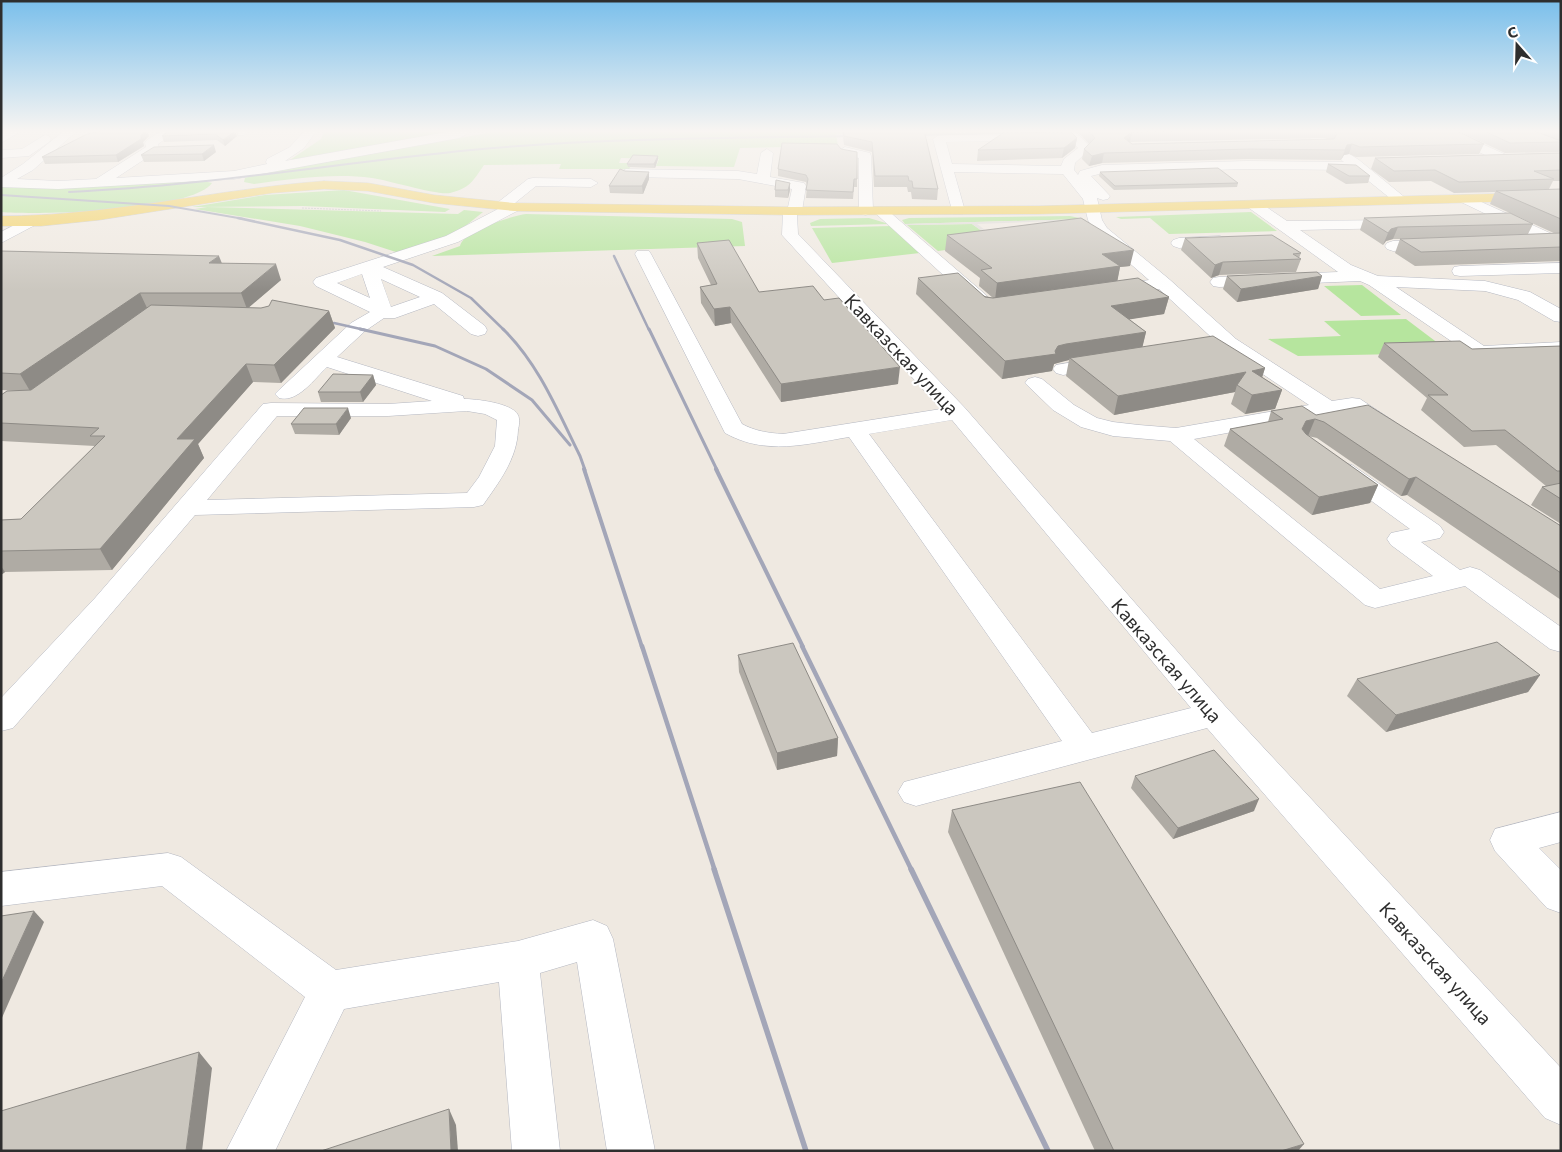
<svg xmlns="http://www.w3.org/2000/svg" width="1562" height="1152" font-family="Commissioner,sans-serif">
<rect width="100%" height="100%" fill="#efe9e1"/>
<g fill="#b6e59e">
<path d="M 325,130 L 455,130 L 454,132 L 290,160 L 321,139 Z"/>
<path d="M 504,130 L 953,130 L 955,134 L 836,134 L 838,146 L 740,148 L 734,167 L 656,166 L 659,159 L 621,158 L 619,163 L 633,163 L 629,169 L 559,169 L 561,164 L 484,165 C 473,181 470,188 450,193 C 439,196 388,180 372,178 C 333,173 293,179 254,184 L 244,182 L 245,178 L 257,174 Z"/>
<path d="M 204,181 L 212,183 C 190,212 39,215 1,212 L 1,187 Z"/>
<path d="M 344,190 L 450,209 L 445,212 L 302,206 L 192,207 L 265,195 Z"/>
<path d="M 207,207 L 458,214 L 464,210 L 483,212 L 463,228 L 442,238 L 399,253 L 365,242 L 300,226 L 195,209 Z"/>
<path d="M 1251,212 L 1277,231 L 1169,234 L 1150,218 L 1121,219 L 1116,217 Z"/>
<path d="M 526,214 L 732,219 L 742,222 L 745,246 L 432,256 L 460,246 C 463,231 511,216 526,214 Z"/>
<path d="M 1070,216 L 1084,219 L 905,224 L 902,220 L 909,218 Z"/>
<path d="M 869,218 L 889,224 L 811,226 L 810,223 L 820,219 Z"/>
<path d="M 972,224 L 999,243 L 938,251 L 907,225 Z"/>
<path d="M 891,226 L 920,253 L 832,263 L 812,228 Z"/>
<path d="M 1362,285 L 1401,315 L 1361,316 L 1324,286 Z"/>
<path d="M 1406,319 L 1451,353 L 1298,356 L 1268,339 L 1341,336 L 1324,321 Z"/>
</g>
<path fill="#dfdcd8" d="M 1084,219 L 1086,220 L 977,224 L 1003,243 L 999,243 L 972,224 L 907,225 L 905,224 Z"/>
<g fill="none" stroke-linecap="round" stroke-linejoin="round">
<defs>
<g id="minor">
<path d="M 8,130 L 23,130 L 1,143 L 1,134 Z"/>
<path d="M 65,130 L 78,130 L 33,170 L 17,179 L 58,181 L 96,179 L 146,147 L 145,143 L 147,140 L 163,130 L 178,130 L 158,144 L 159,148 L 157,151 L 116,178 L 234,171 L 267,164 L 266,162 L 267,159 L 290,147 L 305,130 L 317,130 L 304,148 L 285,161 L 458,130 L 475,130 L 459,138 L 234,179 L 58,189 L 1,187 L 1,178 L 23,164 Z"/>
<path d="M 237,130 L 250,130 C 246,135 243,136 238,135 Z"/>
<path d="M 1298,130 L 1312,130 L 1359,160 L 1408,200 L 1406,203 L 1396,203 L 1355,170 L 1247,169 L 1103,173 L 1091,176 L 1110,196 L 1108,199 L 1103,200 L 1097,198 L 1102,220 L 1107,228 L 1169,279 L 1236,339 L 1332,401 L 1352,398 L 1360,399 L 1395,422 L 1398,427 L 1395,432 C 1377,436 1362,420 1348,411 L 1194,439 L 1380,589 L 1433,576 L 1391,545 L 1387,539 L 1391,533 L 1410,529 L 1336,475 L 1332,470 L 1336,465 L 1344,463 L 1352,465 L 1440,526 L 1444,532 L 1440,538 L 1421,542 L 1460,570 L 1470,567 L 1480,570 L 1561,627 L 1561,652 L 1550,649 L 1465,586 L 1375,608 L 1365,605 L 1170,441 L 1113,436 L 1081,427 L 1053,410 L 1025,383 L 1028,379 L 1035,377 L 1042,379 L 1074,405 L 1097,418 L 1113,422 L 1139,425 L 1176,428 L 1309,405 L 1222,347 L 1159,289 L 1111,295 L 1105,294 L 1102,290 L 1105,286 L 1149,280 L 1096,234 L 1088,220 L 1083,199 L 1063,174 L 954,172 L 965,211 L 963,214 L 953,214 L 933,139 L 939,135 L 1073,132 L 1077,133 L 1091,148 L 1075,163 L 1074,170 L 1078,175 L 1080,171 L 1102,165 L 1247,161 L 1344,162 ZM 1070,140 L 1078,148 L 1064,159 L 1061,166 L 952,164 L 946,142 Z"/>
<path d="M 1435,130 L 1451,130 L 1511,157 L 1512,160 L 1506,164 L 1501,163 Z"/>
<path d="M 45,135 L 49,136 L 51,139 L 49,142 L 29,156 L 1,158 L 1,150 L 22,149 Z"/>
<path d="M 845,147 L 870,153 L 871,156 L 873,210 L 880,207 L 885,208 L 986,295 L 989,299 L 986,303 L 980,304 L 974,303 L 873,211 L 866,215 L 861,214 L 859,211 L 859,158 L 841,154 L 839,151 Z"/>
<path d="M 767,149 L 773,153 L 770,177 L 804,183 L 806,186 L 802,211 L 797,215 L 798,234 L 965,408 L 1225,706 L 1561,1068 L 1561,1125 L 1545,1118 L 1207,728 L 916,806 L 904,802 L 898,792 L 904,782 L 1062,741 L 849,437 C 806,444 766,456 725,433 L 635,254 L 637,251 L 649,251 L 651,254 L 742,424 C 755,431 768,433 783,434 L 941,409 L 782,235 L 783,211 L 788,207 L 792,189 L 738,179 L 626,177 L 619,173 L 626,169 L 738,171 L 757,174 L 761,153 ZM 952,420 L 1191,708 L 1092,733 L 869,434 Z"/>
<path d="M 533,178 L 591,179 L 598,183 L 591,187 L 536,186 L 515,203 L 521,207 L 519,210 L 458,242 L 383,267 L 442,293 L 485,326 L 487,330 L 485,334 L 478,336 L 471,334 L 434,304 L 395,318 L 384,318 L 365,331 L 337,357 L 463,396 L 464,399 C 476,399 512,403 518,415 C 520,419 519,426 518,430 C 517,459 499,482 483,505 L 474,507 L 195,515 L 47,689 L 13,728 L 1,731 L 1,698 L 95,598 L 263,404 L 271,403 L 388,404 L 432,401 L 327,367 C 314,379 298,403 279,398 L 275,394 L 279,390 L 351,323 L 370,312 L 316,286 L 313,282 L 316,278 L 446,236 L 498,209 L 495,206 L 497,203 L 528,179 ZM 362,274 L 370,298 L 337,283 ZM 381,279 L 420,297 L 391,307 ZM 467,411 L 485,414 L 497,420 L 495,446 L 479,477 L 467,493 L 207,500 L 277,416 L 388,416 Z"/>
<path d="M 1466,195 L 1561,238 L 1561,246 L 1528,245 L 1526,242 L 1528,239 L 1534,237 L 1461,202 L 1459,199 L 1461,196 Z"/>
<path d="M 1254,201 L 1259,202 L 1287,221 L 1403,220 L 1406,223 L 1403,226 L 1398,228 L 1300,230 L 1351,265 L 1378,276 L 1485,281 L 1530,292 L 1561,309 L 1561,322 L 1554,321 L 1518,300 L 1485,291 L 1396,287 L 1484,346 L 1561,342 L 1561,354 L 1480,358 L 1473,356 L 1369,285 L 1360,281 L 1219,287 L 1213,286 L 1210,282 L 1213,278 L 1219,277 L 1338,272 L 1249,208 L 1247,205 L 1249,202 Z"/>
<path d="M 32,216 L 37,218 L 40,221 L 37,224 L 1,243 L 1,232 Z"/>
<path d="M 1220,236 L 1226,238 L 1228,241 L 1226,244 L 1179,248 L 1173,246 L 1171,243 L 1173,240 L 1179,238 Z"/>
<path d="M 1434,240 L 1440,242 L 1442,245 L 1440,248 L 1393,251 L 1387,249 L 1385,246 L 1387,243 L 1393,241 Z"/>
<path d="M 1561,263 L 1561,273 L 1460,276 L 1454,275 L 1452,271 L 1454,267 L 1460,266 Z"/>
<path d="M 1104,357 L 1111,359 L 1114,363 L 1111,367 L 1063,375 L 1056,373 L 1053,369 L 1056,365 Z"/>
<path d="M 1561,812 L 1561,842 L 1539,848 L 1561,870 L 1561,913 L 1547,908 L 1495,851 L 1490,840 L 1495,829 Z"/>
<path d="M 168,853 L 181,857 L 336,970 L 518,941 L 593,920 L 607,926 L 613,939 L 655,1151 L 607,1151 L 577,962 L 540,973 L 560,1151 L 512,1151 L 499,982 L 344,1009 L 275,1151 L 226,1151 L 305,997 L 162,886 L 1,906 L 1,872 Z"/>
</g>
<path id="major" d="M 324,181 L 368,183 L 434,195 L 514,203 L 790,207 L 1039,206 L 1561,192 L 1561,200 L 1039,214 L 790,215 L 514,211 L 434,203 L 368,191 L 324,189 L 272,193 L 99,220 L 41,226 L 1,226 L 1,216 C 110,216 216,189 324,181 Z"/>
</defs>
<use href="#minor" stroke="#b4b7c1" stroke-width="1"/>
<use href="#major" stroke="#c9c9c9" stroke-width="1"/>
<path stroke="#c9c9c9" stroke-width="1" stroke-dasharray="2 1" stroke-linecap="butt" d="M 302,208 L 381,211"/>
<use href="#minor" fill="#fff" fill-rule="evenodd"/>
<use href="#major" fill="#f2d163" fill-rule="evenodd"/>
<g stroke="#a3a6b8" stroke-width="2">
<path d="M 911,135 L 1058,132"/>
<path d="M 69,192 C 204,186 337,163 471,150 C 599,138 728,138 856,136"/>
<path d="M 1,195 L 169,206 L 244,219"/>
</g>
<g stroke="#a3a6b8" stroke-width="2.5">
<path d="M 238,218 L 340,240 L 413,265 L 471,298 L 504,330"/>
<path d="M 614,256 L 649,330"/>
<path d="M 334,323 L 365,330"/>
</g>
<g stroke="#a3a6b8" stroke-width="3">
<path d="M 360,329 L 435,346 L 486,369 L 532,400 L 570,445"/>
<path d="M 503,329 C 539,364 558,412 580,456 L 585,470"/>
<path d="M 649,329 L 717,470"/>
</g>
<g stroke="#a3a6b8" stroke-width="4">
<path d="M 584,469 L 642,647"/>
<path d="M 716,469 L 803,647"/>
</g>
<g stroke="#a3a6b8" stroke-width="4.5">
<path d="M 642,646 L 715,871"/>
<path d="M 802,646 L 912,871"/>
</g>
<g stroke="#a3a6b8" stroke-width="5.5">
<path d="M 714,869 L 806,1151"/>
<path d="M 911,869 L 1048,1151"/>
</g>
</g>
<g fill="#afaba4" fill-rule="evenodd">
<path d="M 170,130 L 237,136 L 225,146 L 217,140 L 164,142 L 162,136 Z"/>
<path d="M 842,130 L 924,130 L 938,189 L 937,200 L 912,199 L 911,192 L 908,192 L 907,187 L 874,187 L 872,152 L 844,145 Z"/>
<path d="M 1016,130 L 1455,130 L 1484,144 L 1479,154 L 1356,157 L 1349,154 L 1344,155 L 1341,160 L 1247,159 L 1102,163 L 1089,166 L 1082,159 L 1084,149 L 1089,144 L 1078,132 L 1016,132 ZM 1326,138 L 1327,139 L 1132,144 L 1130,142 Z"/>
<path d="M 1456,130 L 1532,130 L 1543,134 L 1534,130 L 1561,130 L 1561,148 L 1559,152 L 1505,153 Z"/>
<path d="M 149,136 L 143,142 L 144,146 L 118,162 L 45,164 L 42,157 Z"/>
<path d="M 1077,138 L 1075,148 L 1062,158 L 977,161 L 978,150 Z"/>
<path d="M 216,152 L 204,161 L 144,162 L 141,155 Z"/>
<path d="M 1561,153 L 1561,181 L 1553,181 L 1549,189 L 1561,189 L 1561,261 L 1415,266 L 1395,253 L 1400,239 L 1393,239 L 1386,241 L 1383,245 L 1360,230 L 1364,218 L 1533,224 L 1528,234 L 1556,234 L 1490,204 L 1495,192 L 1454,193 L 1431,181 L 1389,182 L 1371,169 L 1375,158 Z"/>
<path d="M 658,156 L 658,159 L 655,168 L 628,167 L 627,164 Z"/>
<path d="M 1328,164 L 1370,176 L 1368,183 L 1346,184 L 1326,172 Z"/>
<path d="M 778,169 L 857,179 L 857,187 L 854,187 L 853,199 L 806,198 L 807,185 L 806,182 L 778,176 Z"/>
<path d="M 625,171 L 649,179 L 643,194 L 610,193 L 609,186 Z"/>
<path d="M 1100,172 L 1238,183 L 1237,187 L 1114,190 L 1099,176 Z"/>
<path d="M 790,183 L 790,190 L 788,198 L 775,197 L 775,190 Z"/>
<path d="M 947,235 L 1130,266 L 1120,267 L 1117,281 L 1169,297 L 1164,314 L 1129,319 L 1146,332 L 1142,347 L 1265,368 L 1262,377 L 1282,390 L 1275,409 L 1245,414 L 1231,404 L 1235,392 L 1114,415 L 1066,376 L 1069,360 L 1063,361 L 1054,364 L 1052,371 L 1002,379 L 916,294 L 918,278 L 993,298 L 979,286 L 980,278 L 945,251 Z"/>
<path d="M 1185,238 L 1301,253 L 1299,258 L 1301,259 L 1296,272 L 1219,275 L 1211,278 L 1181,250 Z"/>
<path d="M 697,243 L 759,292 L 898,384 L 781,402 L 731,323 L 715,326 L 701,303 L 700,287 L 711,285 L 698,258 Z"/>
<path d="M 1,251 L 222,263 L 281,280 L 248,308 L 329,311 L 335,328 L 281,383 L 253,382 L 198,444 L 204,458 L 112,570 L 5,572 L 1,575 L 1,520 L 21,519 L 95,446 L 1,441 L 1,395 L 20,391 L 1,390 ZM 140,313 L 31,390 L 30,390 Z"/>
<path d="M 1227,276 L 1322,276 L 1318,289 L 1237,302 L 1223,289 Z"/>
<path d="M 1384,343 L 1472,349 L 1561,346 L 1561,524 L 1531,505 L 1542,487 L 1546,486 L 1496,445 L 1464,447 L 1421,410 L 1427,398 L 1378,357 Z"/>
<path d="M 373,375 L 376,385 L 363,402 L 321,402 L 318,392 Z"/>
<path d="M 1271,411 L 1316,415 L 1561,526 L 1561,600 L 1407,495 L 1401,496 L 1317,438 L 1308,436 L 1378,485 L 1370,503 L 1312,515 L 1224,446 L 1230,429 L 1268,422 Z"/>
<path d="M 351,418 L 339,435 L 295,434 L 291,424 Z"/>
<path d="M 738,655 L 838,738 L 837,756 L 777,770 L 739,672 Z"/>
<path d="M 1540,675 L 1528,692 L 1386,732 L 1347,696 L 1357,679 Z"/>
<path d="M 1135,776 L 1254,811 L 1173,839 L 1131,788 Z"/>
<path d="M 952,810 L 1298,1151 L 1095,1151 L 948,832 Z"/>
</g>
<g fill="#8e8b86">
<path d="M 146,130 L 147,130 L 149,136 L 143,142 L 144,146 L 118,162 L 116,155 Z"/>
<path d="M 235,131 L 237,136 L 225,146 L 223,140 Z"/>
<path d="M 1132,132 L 1130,142 L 1124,138 Z"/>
<path d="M 1077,138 L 1075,148 L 1062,158 L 1064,148 Z"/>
<path d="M 1352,144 L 1349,154 L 1344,155 L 1341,160 L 1347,145 Z"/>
<path d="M 214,145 L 216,152 L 204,161 L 202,154 Z"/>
<path d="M 1104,153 L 1102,163 L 1089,166 L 1092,156 Z"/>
<path d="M 658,156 L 658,159 L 655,168 L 654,164 Z"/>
<path d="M 649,172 L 649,179 L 643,194 L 642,186 Z"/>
<path d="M 790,183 L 790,190 L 788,198 L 788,190 Z"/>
<path d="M 1398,227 L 1393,239 L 1386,241 L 1383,245 L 1388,233 L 1391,229 Z"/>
<path d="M 1134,250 L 1130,266 L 1120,267 L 1117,283 L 995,300 L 997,283 L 1102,254 Z"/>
<path d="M 219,256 L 225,271 L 209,263 Z"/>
<path d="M 1223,262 L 1219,275 L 1211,278 L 1215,265 Z"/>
<path d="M 276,264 L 281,280 L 247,309 L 241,293 Z"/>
<path d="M 1322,276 L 1318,289 L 1237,302 L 1241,289 Z"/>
<path d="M 140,293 L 147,308 L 30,391 L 20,374 Z"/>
<path d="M 1169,297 L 1164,314 L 1107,323 L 1111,306 Z"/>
<path d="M 730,307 L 731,323 L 715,326 L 714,309 Z"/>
<path d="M 329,311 L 335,328 L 281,383 L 274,365 Z"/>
<path d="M 1146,332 L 1142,349 L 1070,358 L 1069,360 L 1054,364 L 1052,371 L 1002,379 L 1005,361 L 1055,351 L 1058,346 L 1066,344 Z"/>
<path d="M 246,364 L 253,382 L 198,444 L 204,458 L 112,570 L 100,549 L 177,439 Z"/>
<path d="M 900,367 L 898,384 L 781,402 L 781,384 Z"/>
<path d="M 1265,368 L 1259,387 L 1252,371 Z"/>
<path d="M 1246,372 L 1237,385 L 1235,392 L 1114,415 L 1118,396 Z"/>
<path d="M 373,375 L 376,385 L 363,402 L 360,392 Z"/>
<path d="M 1282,390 L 1275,409 L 1245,414 L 1252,395 Z"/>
<path d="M 348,408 L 351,418 L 339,435 L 336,424 Z"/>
<path d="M 1315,419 L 1308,436 L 1300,438 L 1302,429 L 1306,421 Z"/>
<path d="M 1416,477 L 1407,495 L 1401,496 L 1409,479 Z"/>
<path d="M 1378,485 L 1370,503 L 1312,515 L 1319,497 Z"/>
<path d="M 1,566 L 5,572 L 1,575 Z"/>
<path d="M 1540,675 L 1528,692 L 1386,732 L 1396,715 Z"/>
<path d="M 838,738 L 837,756 L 777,770 L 777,753 Z"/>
<path d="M 1259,799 L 1254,811 L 1173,839 L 1178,828 Z"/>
<path d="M 34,911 L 44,922 L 1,1020 L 1,983 Z"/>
<path d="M 199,1052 L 212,1068 L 202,1151 L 186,1151 Z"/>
<path d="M 449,1109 L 456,1125 L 458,1151 L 451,1151 Z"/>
<path d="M 1304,1144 L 1298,1151 L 1281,1151 Z"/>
</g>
<g fill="#cbc7bf" stroke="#8e8b86">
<path d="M 146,130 L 141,135 L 141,139 L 116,155 L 42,157 L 87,134 L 103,131 Z"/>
<path d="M 170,130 L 235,130 L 235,131 L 223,140 L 215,134 L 162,136 Z"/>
<path d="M 844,130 L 924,130 L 938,189 L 913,188 L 912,181 L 909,181 L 908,176 L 875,176 L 872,142 L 844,136 Z"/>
<path d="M 1088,130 L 1228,130 L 1132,132 L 1124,138 L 1132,144 L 1334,139 L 1337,133 L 1333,130 L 1455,130 L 1484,144 L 1360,147 L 1352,144 L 1347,145 L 1345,150 L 1250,149 L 1104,153 L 1092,156 L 1084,149 L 1095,138 Z"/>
<path d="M 1482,130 L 1532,130 L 1561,141 L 1561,142 L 1510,143 Z"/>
<path d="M 1071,132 L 1077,138 L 1064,148 L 978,150 L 1003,133 Z"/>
<path d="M 782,143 L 837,144 L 841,149 L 857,152 L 857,179 L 854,179 L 853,192 L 806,190 L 808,179 L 806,175 L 778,169 Z"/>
<path d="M 214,145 L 202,154 L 141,155 L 154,147 Z"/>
<path d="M 1561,153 L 1561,170 L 1534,171 L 1554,179 L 1459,182 L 1435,170 L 1394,171 L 1375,158 Z"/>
<path d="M 633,155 L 658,156 L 654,164 L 627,164 Z"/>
<path d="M 1328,164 L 1356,165 L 1370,176 L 1349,176 Z"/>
<path d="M 1218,168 L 1238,183 L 1115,186 L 1100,172 Z"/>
<path d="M 620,169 L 625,171 L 649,172 L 642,186 L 609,186 Z"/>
<path d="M 776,180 L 790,183 L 788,190 L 775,190 Z"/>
<path d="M 1561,189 L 1561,219 L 1496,191 Z"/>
<path d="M 1510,213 L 1533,224 L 1398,227 L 1391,229 L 1388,233 L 1364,218 Z"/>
<path d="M 1081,218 L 1134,250 L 1102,254 L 1120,266 L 997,283 L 981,270 L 992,268 L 947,235 Z"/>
<path d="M 1561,233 L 1561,247 L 1421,252 L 1400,239 Z"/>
<path d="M 1272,235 L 1301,253 L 1293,254 L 1301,259 L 1223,262 L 1215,265 L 1185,238 Z"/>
<path d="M 729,240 L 759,292 L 813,286 L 824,300 L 839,298 L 900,367 L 781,384 L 730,307 L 714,309 L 700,287 L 717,284 L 697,243 Z"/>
<path d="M 1,251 L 219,256 L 209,263 L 276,264 L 241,293 L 140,293 L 20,374 L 1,373 Z"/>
<path d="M 1317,272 L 1322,276 L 1241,289 L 1227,276 Z"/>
<path d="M 958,273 L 985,297 L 993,298 L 1138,278 L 1169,297 L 1111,306 L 1146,332 L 1066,344 L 1058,346 L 1055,351 L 1056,354 L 1005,361 L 918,278 Z"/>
<path d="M 272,300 L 329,311 L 274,365 L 246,364 L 177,439 L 195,439 L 100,549 L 1,551 L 1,520 L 21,519 L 105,436 L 90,436 L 99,428 L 1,423 L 1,395 L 7,391 L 31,390 L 151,305 L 261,308 L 269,306 Z"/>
<path d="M 1213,336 L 1265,368 L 1252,371 L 1282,390 L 1252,395 L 1237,385 L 1246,372 L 1118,396 L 1070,358 Z"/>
<path d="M 1460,341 L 1472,349 L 1561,346 L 1561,471 L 1557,471 L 1505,430 L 1472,431 L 1428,395 L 1448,395 L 1384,343 Z"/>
<path d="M 333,374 L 373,375 L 360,392 L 318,392 Z"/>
<path d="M 1368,405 L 1561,526 L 1561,573 L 1416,477 L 1409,479 L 1324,422 L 1315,419 L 1306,421 L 1302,429 L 1306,434 L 1378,485 L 1319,497 L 1230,429 L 1283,419 L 1271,411 L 1302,406 L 1316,415 Z"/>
<path d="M 304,408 L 348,408 L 336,424 L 291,424 Z"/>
<path d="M 1561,483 L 1561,499 L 1542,487 Z"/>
<path d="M 1497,642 L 1540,675 L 1396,715 L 1357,679 Z"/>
<path d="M 793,643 L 838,738 L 777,753 L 738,655 Z"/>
<path d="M 1214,750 L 1259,799 L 1178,828 L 1135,776 Z"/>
<path d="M 1080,782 L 1304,1144 L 1281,1151 L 1114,1151 L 952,810 Z"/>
<path d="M 34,911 L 1,983 L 1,916 Z"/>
<path d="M 199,1052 L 186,1151 L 1,1151 L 1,1111 Z"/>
<path d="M 449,1109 L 451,1151 L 321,1151 Z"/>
</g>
<linearGradient id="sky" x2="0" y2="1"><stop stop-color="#7abfeb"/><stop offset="0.45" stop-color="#f8f5f2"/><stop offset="1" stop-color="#f8f5f2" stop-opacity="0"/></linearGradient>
<rect width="1562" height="291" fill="url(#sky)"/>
<g text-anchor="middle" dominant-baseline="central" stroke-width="4" stroke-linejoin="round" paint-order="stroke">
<g font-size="19" fill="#2e2e2e" stroke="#fff">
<text transform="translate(902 354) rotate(47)">Кавказская улица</text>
<text transform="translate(1167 660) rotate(49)">Кавказская улица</text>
<text transform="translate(1436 963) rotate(48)">Кавказская улица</text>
</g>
</g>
<rect width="1562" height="1152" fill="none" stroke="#2e2e2e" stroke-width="5"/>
<g transform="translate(1517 45) rotate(340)" stroke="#ffffff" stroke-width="4" paint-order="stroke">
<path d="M0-4L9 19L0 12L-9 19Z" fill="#2e2e2e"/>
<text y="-8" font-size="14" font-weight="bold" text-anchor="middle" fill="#2e2e2e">С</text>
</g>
</svg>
